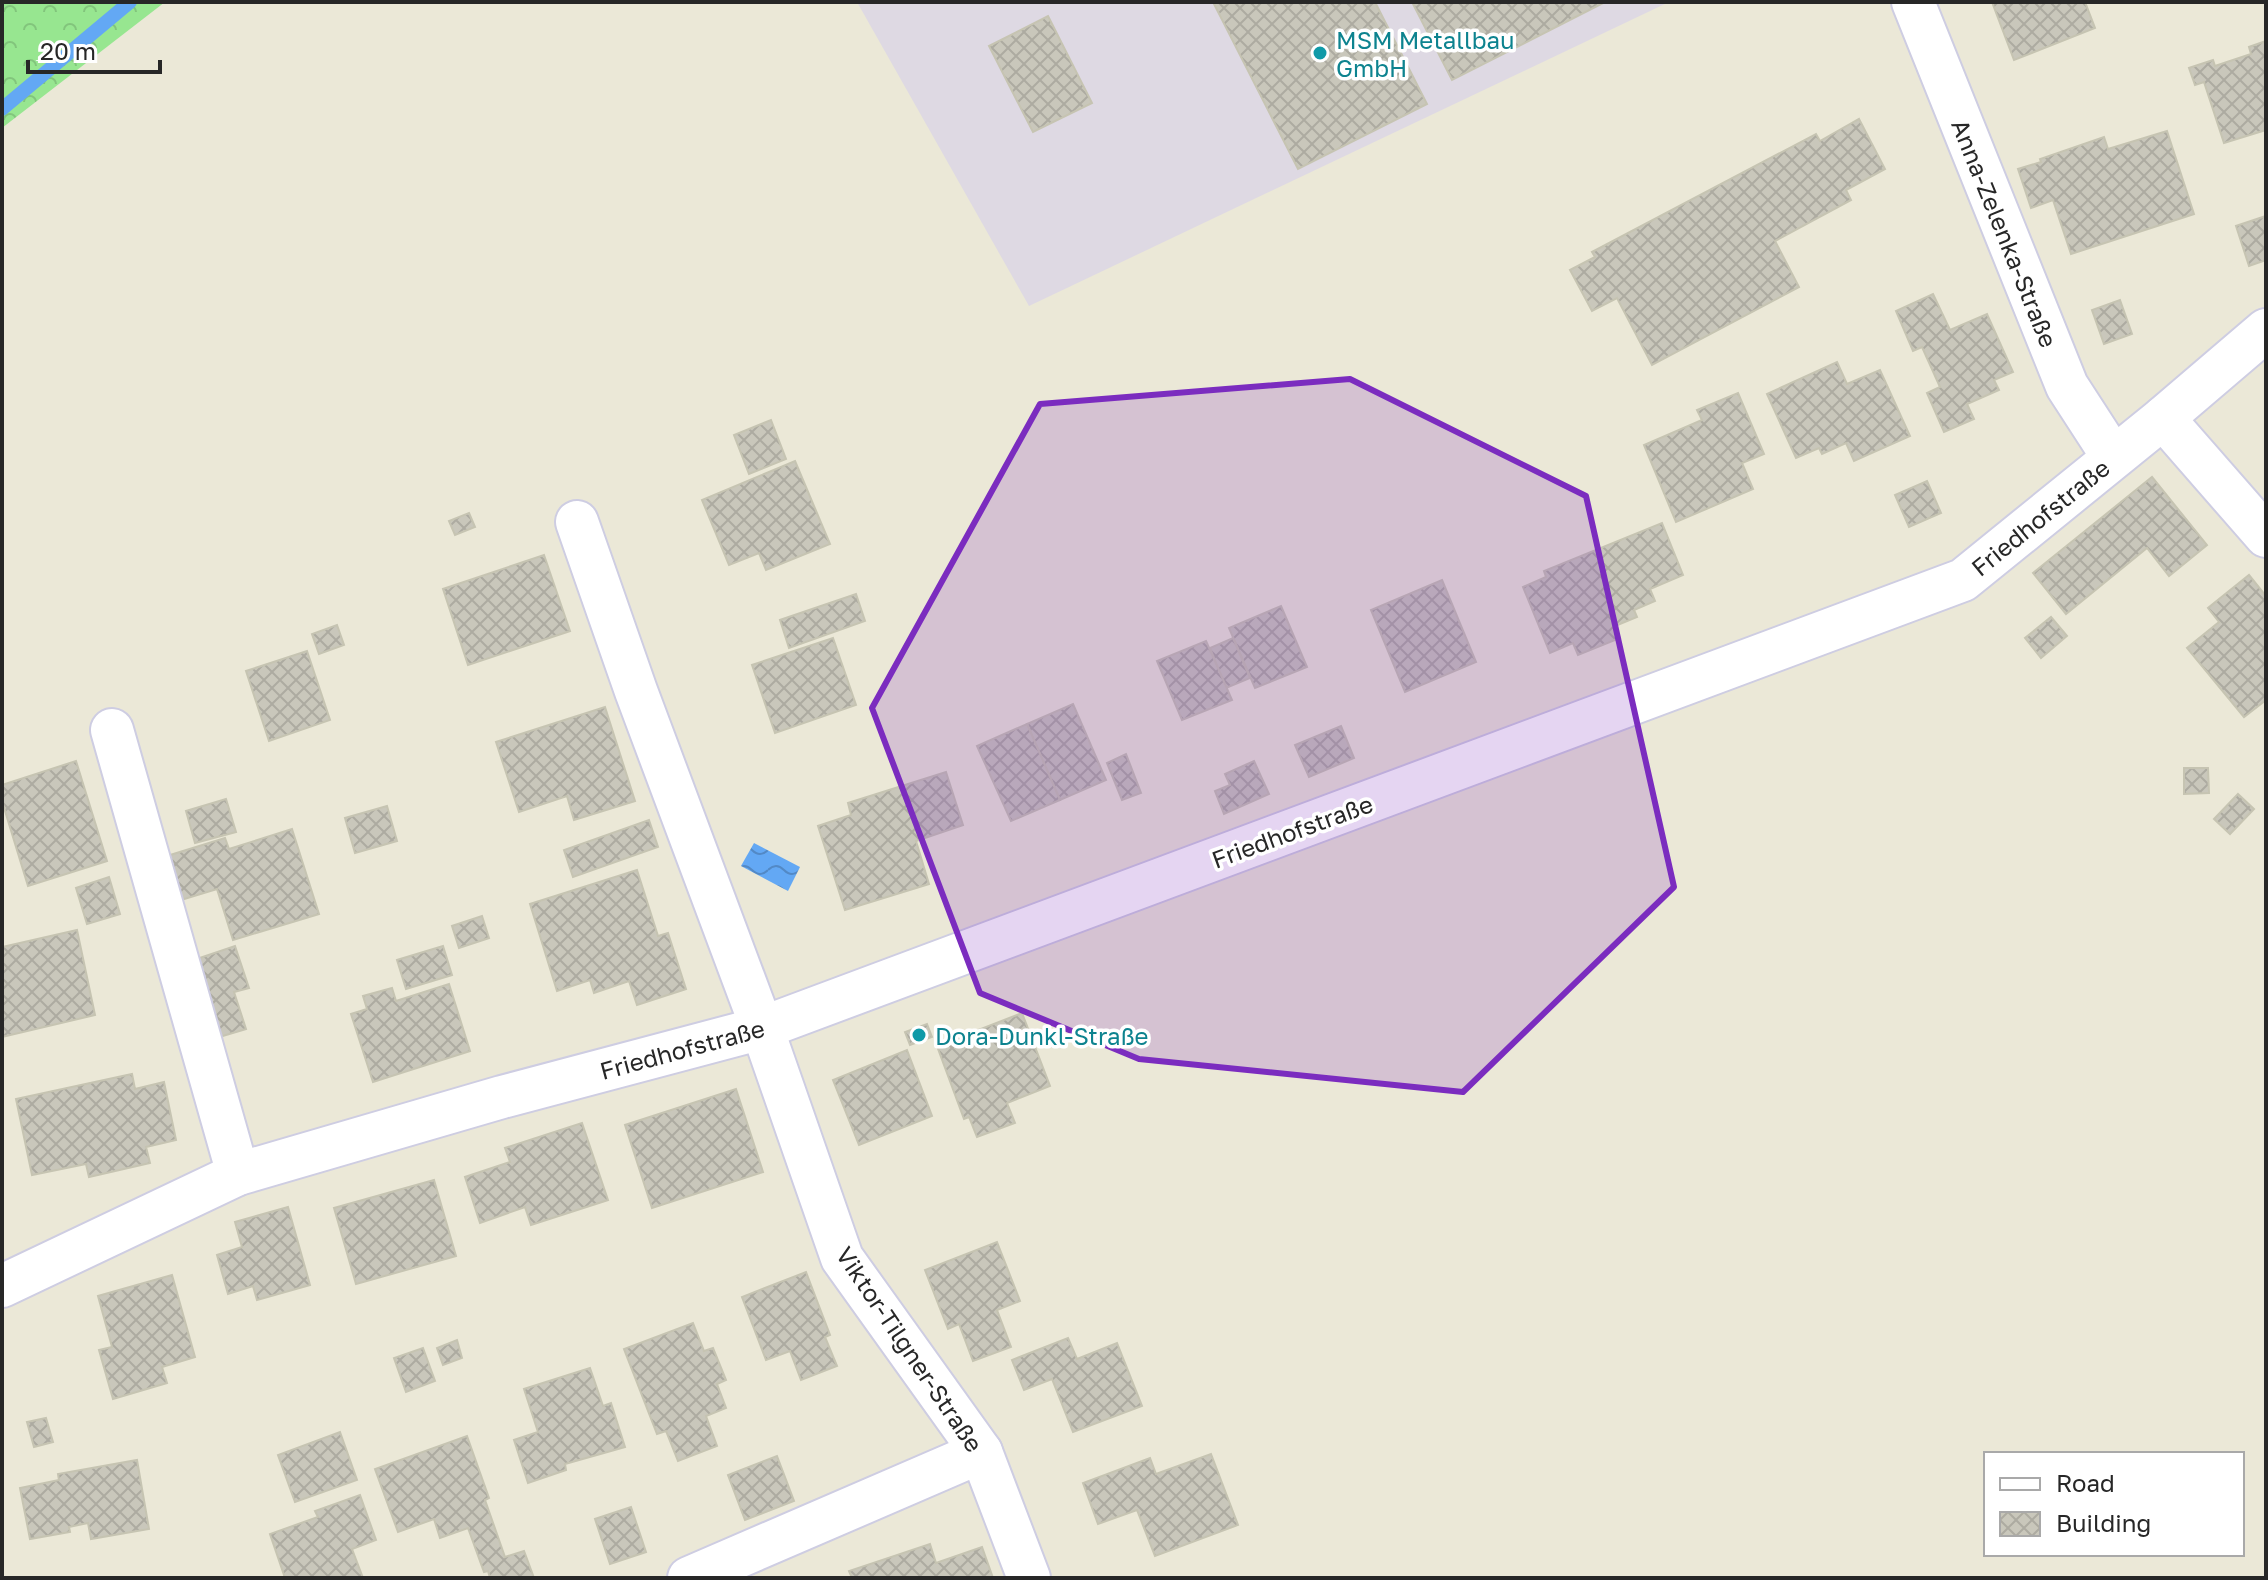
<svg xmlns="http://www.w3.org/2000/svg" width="2268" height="1580" font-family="'Golos Text',sans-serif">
<defs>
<pattern id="forest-crowns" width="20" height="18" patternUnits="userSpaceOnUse" patternTransform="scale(2)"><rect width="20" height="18" fill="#97e690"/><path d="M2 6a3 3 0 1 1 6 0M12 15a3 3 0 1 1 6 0" fill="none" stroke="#82c57c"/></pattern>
<pattern id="water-waves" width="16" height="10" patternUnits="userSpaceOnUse" patternTransform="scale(2)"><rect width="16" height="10" fill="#63a8f4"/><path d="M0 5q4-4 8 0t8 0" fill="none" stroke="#5289c6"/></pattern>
<pattern id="building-cross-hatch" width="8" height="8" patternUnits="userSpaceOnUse" patternTransform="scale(2)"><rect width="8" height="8" fill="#c9c7bb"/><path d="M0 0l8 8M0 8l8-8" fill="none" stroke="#adaba1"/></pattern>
</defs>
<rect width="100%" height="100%" fill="#ebe8d7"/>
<path fill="#ded9e3" d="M 857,2 L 1669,2 L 1029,306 Z"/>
<path fill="url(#forest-crowns)" d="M 2,2 L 165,2 L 2,128 Z"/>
<path fill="url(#water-waves)" d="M 754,843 L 800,867 L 788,891 L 741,866 Z"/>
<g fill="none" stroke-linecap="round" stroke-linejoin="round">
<path stroke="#63a8f4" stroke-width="14" d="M 2,109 L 130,2"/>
</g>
<g fill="url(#building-cross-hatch)" stroke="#c6c4b2" stroke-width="2">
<path d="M 1213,2 L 1375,2 L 1427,104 L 1298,169 Z"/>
<path d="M 1412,2 L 1605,2 L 1452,80 Z"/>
<path d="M 1992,2 L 2085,2 L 2095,28 L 2014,60 Z"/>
<path d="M 1048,16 L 1092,103 L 1033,132 L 989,46 Z"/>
<path d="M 2266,41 L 2266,130 L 2224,143 L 2204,82 L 2195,85 L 2189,68 L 2213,60 L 2215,66 L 2251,54 L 2249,47 Z"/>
<path d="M 1859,119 L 1885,169 L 1846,190 L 1851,200 L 1775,241 L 1799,287 L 1652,365 L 1617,298 L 1592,311 L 1570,270 L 1595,257 L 1592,252 L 1816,134 L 1820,141 Z"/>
<path d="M 2167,131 L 2194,214 L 2071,254 L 2053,200 L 2031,208 L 2018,169 L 2041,162 L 2040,159 L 2104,137 L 2108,149 Z"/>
<path d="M 2266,216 L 2266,260 L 2249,266 L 2236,226 Z"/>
<path d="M 1933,294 L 1950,330 L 1987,314 L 2013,372 L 1994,380 L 1999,390 L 1967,404 L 1974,419 L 1944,432 L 1927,393 L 1940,387 L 1922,347 L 1913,351 L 1896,311 Z"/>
<path d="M 2120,300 L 2132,334 L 2104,344 L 2092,310 Z"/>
<path d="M 1837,362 L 1847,384 L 1880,370 L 1910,436 L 1854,461 L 1846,443 L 1822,454 L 1819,448 L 1796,458 L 1767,394 Z"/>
<path d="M 1738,393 L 1764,454 L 1742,463 L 1753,489 L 1676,522 L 1644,445 L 1702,420 L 1697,410 Z"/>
<path d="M 771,420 L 786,459 L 749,474 L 734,435 Z"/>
<path d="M 795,461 L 830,544 L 766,570 L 759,553 L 729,565 L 702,500 Z"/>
<path d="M 2152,477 L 2207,545 L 2169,576 L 2147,548 L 2066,614 L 2033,573 Z"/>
<path d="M 1927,481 L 1941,513 L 1909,527 L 1895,495 Z"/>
<path d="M 469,513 L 475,527 L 455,535 L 449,521 Z"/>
<path d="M 1662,523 L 1683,575 L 1650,589 L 1655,601 L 1634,610 L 1637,617 L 1615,626 L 1620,638 L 1578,655 L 1573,643 L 1550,653 L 1523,587 L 1546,577 L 1544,571 Z"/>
<path d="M 544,555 L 570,631 L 468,665 L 443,589 Z"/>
<path d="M 2249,575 L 2266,596 L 2266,700 L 2244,717 L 2187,648 L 2219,622 L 2208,608 Z"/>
<path d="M 1442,580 L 1476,662 L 1405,692 L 1371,610 Z"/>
<path d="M 856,594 L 865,621 L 789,648 L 780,620 Z"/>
<path d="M 1281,606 L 1307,667 L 1255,688 L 1229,628 Z"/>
<path d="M 2051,617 L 2067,636 L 2041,658 L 2025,638 Z"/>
<path d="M 337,625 L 344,645 L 319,654 L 312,634 Z"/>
<path d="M 833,638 L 856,705 L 775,733 L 752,665 Z"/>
<path d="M 1233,638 L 1250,678 L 1226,688 L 1210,648 Z"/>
<path d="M 1206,641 L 1232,700 L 1182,720 L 1157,661 Z"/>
<path d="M 307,651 L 330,720 L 269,741 L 246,671 Z"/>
<path d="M 1073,704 L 1106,780 L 1060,800 L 1027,724 Z"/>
<path d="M 605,707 L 635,801 L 574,820 L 567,796 L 519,812 L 496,742 Z"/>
<path d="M 1027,724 L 1060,800 L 1011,821 L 977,746 Z"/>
<path d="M 1341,726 L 1354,758 L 1309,777 L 1295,745 Z"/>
<path d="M 1126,754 L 1141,793 L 1122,800 L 1107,763 Z"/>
<path d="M 76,761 L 107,861 L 28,886 L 2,801 L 2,785 Z"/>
<path d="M 1254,761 L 1269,794 L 1224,814 L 1215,791 L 1230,785 L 1225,774 Z"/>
<path d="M 2184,768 L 2208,768 L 2209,793 L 2184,794 Z"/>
<path d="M 946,772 L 963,825 L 916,841 L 929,884 L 845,910 L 818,826 L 851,815 L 848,803 Z"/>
<path d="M 2238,794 L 2254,809 L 2230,834 L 2214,819 Z"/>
<path d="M 226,799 L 236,832 L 195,843 L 186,811 Z"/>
<path d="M 387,806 L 397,841 L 355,853 L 345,818 Z"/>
<path d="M 649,820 L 658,847 L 573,877 L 564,850 Z"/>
<path d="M 292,829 L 319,914 L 233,940 L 217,889 L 181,900 L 167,856 L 225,838 L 229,849 Z"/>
<path d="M 637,870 L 658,936 L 668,933 L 686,989 L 637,1005 L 629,981 L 594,993 L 590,980 L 557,991 L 530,904 Z"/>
<path d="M 109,877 L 120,914 L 87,924 L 76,888 Z"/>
<path d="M 482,916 L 489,938 L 459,948 L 452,926 Z"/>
<path d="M 77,930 L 95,1015 L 2,1037 L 2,947 Z"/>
<path d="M 235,946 L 249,988 L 234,992 L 246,1029 L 216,1038 L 191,961 Z"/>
<path d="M 443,946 L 452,975 L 406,989 L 397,960 Z"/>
<path d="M 449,984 L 470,1051 L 373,1082 L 351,1014 L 367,1009 L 363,996 L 392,988 L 396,1001 Z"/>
<path d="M 1022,1013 L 1050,1086 L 1007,1103 L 1015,1123 L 977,1137 L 969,1117 L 964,1119 L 937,1046 Z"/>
<path d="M 927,1024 L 932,1037 L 910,1045 L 905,1032 Z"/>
<path d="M 907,1050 L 932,1116 L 859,1145 L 833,1080 Z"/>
<path d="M 132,1074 L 135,1089 L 164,1082 L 176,1140 L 146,1147 L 150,1163 L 89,1177 L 86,1164 L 32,1175 L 16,1099 Z"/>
<path d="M 736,1089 L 763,1172 L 652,1208 L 625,1125 Z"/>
<path d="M 582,1123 L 608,1200 L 531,1225 L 525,1207 L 480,1223 L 465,1177 L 510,1162 L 505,1148 Z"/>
<path d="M 434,1180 L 456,1256 L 356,1284 L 334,1208 Z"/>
<path d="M 288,1207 L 310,1285 L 257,1300 L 253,1286 L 228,1294 L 217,1255 L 242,1247 L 235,1222 Z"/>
<path d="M 997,1242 L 1020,1301 L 997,1310 L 1011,1347 L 973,1361 L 959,1324 L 948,1329 L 925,1270 Z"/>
<path d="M 806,1272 L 830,1335 L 825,1337 L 837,1366 L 801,1380 L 790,1351 L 766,1360 L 742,1297 Z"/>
<path d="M 172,1275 L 195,1357 L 162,1367 L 167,1383 L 113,1399 L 99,1350 L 112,1347 L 98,1296 Z"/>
<path d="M 693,1323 L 704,1351 L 713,1348 L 726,1380 L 717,1384 L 726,1408 L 706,1416 L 717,1446 L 678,1461 L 666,1431 L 657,1434 L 624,1349 Z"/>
<path d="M 1068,1338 L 1077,1359 L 1117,1343 L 1142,1406 L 1073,1432 L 1052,1379 L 1024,1390 L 1012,1360 Z"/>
<path d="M 457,1340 L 462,1358 L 443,1365 L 437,1348 Z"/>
<path d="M 423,1348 L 435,1381 L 406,1392 L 394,1358 Z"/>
<path d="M 590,1368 L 603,1406 L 611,1403 L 625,1447 L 565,1464 L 566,1470 L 528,1483 L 514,1440 L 538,1432 L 524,1389 Z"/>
<path d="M 46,1418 L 53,1442 L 34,1447 L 27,1422 Z"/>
<path d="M 340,1432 L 357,1480 L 295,1502 L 278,1455 Z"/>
<path d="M 467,1436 L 489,1498 L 485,1500 L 505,1557 L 524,1551 L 534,1578 L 490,1578 L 488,1571 L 484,1572 L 468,1528 L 440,1538 L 434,1519 L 398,1532 L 375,1469 Z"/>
<path d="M 1211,1454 L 1238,1525 L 1155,1556 L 1137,1510 L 1098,1524 L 1083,1483 L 1150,1458 L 1156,1474 Z"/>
<path d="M 777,1456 L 794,1501 L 745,1520 L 728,1475 Z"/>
<path d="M 137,1460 L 149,1529 L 91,1539 L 88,1523 L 69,1527 L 70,1532 L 30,1539 L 20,1488 L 59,1480 L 58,1474 Z"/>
<path d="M 360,1495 L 376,1540 L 352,1549 L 363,1578 L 285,1578 L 270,1534 L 318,1517 L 315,1511 Z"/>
<path d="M 631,1507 L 646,1552 L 610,1564 L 595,1519 Z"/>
<path d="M 930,1544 L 936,1563 L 982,1547 L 993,1578 L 852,1578 L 849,1571 Z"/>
</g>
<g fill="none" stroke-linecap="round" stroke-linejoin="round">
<defs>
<g id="street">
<path d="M 1913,2 L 2067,386 L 2113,457"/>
<path d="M 2163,418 L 2266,536"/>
<path d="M 577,522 L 636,691 L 762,1028 L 842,1258 L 981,1452 L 1029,1578"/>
<path d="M 112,730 L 238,1174"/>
<path d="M 2,1286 L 238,1174 L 502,1097 L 762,1028 L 1963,580 L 2163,418 L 2266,330"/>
<path d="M 689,1578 L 981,1452"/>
</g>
</defs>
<use href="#street" stroke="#cecde2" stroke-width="46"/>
<use href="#street" stroke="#fff" stroke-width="42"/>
</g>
<path fill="#7b2cbf" fill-opacity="0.2" stroke="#7b2cbf" stroke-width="6" stroke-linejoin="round" d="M 1350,379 L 1586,496 L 1674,887 L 1463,1092 L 1139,1059 L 980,993 L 872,708 L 1040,404 Z"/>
<g fill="#0f9aa8" stroke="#fff" stroke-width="3">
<circle cx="1320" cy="53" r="8"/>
<circle cx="919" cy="1035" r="8"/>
</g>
<g text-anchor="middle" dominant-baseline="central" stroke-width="7" stroke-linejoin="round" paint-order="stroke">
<g font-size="24" fill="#0d838f" stroke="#fff" text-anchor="start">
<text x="1336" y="39">MSM Metallbau<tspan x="1336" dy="28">GmbH</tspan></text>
<text x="935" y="1035">Dora-Dunkl-Straße</text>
</g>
<g font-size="24" fill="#272727" stroke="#fff">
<text transform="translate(2005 233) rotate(68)">Anna-Zelenka-Straße</text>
<text transform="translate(2040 517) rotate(-39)">Friedhofstraße</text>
<text transform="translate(1292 831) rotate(-20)">Friedhofstraße</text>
<text transform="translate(682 1049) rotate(-15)">Friedhofstraße</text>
<text transform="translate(910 1349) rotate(56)">Viktor-Tilgner-Straße</text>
</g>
</g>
<rect width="2268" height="1580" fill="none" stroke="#272727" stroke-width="8"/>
<rect x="1984" y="1452" width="260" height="104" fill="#ffffff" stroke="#a9a9a9" stroke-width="2"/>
<rect x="2000" y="1478" width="40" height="12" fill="#ffffff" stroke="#a9a9a9" stroke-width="2"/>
<text x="2056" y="1492" font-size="24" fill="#272727">Road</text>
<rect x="2000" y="1512" width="40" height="24" fill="url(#building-cross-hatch)" stroke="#a9a9a9" stroke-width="2"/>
<text x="2056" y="1532" font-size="24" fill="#272727">Building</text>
<path d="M28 60v12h132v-12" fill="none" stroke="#272727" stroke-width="4"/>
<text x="40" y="60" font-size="24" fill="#272727" stroke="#ffffff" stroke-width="6" paint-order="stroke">20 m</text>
</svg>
